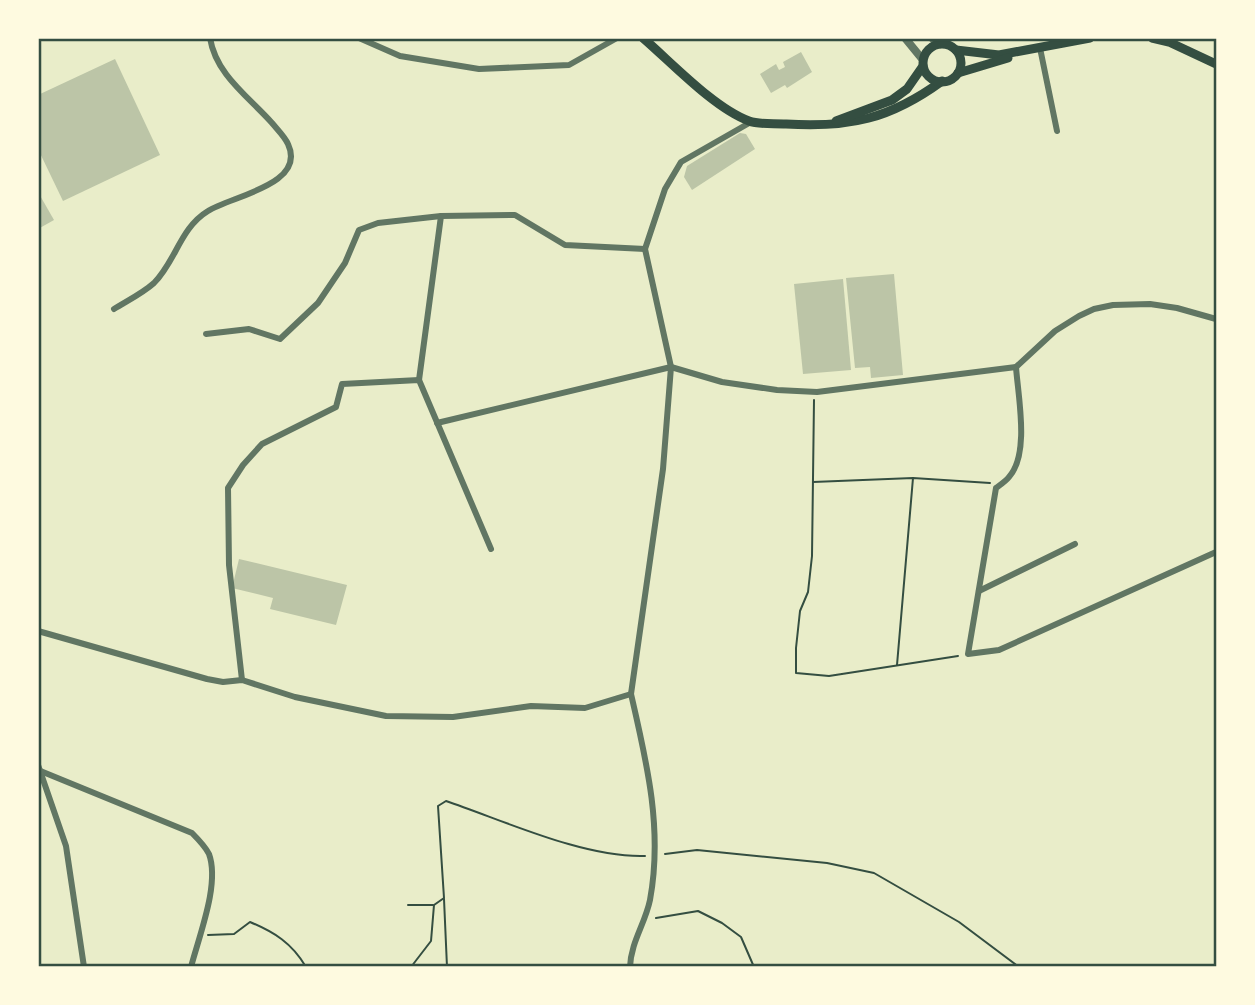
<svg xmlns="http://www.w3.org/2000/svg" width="1255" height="1005" font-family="'Space Grotesk',sans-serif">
<rect width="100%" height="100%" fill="#e9edc9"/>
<g fill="#bcc5a7">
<path d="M 801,52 L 812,72 L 787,88 L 785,85 L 771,93 L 760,74 L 776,64 L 779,70 L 785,67 L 783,62 Z"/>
<path d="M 115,59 L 160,155 L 63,201 L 38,149 L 38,95 Z"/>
<path d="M 740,133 L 746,134 L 755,149 L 692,190 L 684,177 L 687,166 Z"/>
<path d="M 38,192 L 54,220 L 38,229 Z"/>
<path d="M 894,274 L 903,375 L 871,378 L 870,367 L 855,368 L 846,278 Z"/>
<path d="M 843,279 L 851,370 L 803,374 L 794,284 Z"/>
<path d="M 239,559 L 347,585 L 336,625 L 270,609 L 273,598 L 232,588 Z"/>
</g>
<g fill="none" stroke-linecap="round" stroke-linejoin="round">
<g stroke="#344e41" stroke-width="2">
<path d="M 814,400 L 812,556 L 808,592 L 800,611 L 796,648 L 796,673 L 829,676 L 958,656"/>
<path d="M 813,482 L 913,478 L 990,483"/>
<path d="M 897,665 L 913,478"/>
<path d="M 665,854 L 697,850 L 827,863 L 874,873 L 959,922 L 1019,967"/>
<path d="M 444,899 L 447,967"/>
<path d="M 408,905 L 433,905"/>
<path d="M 656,918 L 698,911 L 722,923 L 741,937 L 754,967"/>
<path d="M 208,935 L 234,934 L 250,922 C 274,932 292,943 306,967"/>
<path d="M 411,967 L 431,941 L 434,905 L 444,898 L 438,806 L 446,801 C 505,821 584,858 645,856"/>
</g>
<path stroke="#617663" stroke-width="2.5" d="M 648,40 L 659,38"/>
<g stroke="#617663" stroke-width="6">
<path d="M 359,38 L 400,56 L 479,69 L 569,65 L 617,38"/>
<path d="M 1040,48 L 1057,131"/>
<path d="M 114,309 C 127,301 143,293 154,283 C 176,261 180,228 208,211 C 231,196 307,185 288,144 C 285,137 277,129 272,123 C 249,97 216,75 210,38"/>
<path d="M 206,334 L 249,329 L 280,339 L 318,303 L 345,263 L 359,230 L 378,223 L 441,216"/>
<path d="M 1016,367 C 1018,396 1030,454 1009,477 C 1006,481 1000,485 996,488 L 968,654 L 999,650 L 1216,552"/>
<path d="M 419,380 L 441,216 L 515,215 L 565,245 L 645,249"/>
<path d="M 437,423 L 671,367 L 722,382 L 777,390 L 817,392 L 1016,367 L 1055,331 L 1079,316 L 1094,309 L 1113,305 L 1150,304 L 1177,308 L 1216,319"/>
<path d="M 979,591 L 1075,544"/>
<path d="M 38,631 L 207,679 L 223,682 L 242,680 L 295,697 L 386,716 L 453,717 L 531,706 L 585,708 L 631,694 C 647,763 663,830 650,900 C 645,924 631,942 630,967"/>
<path d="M 242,680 L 229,565 L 228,488 L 243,465 L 262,444 L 336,407 L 342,384 L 419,380 L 491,549"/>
<path d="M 631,694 L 663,469 L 671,367 L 645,249 L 665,189 L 681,162 L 751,122"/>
<path d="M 38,765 L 66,846 L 84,967"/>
<path d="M 38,770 L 192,833 C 199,840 205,846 209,854 C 220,884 199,936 191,967"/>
</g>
<g stroke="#617663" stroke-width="8">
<path d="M 905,38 L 923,60"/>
<path d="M 932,38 L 940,44"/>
</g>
<g stroke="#344e41" stroke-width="9">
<path d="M 643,38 C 672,63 714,108 749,121 C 759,125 774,123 786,124 C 849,128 890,119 942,81"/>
<path d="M 1152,38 L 1169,42 L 1216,64"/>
<circle cx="942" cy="63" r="19"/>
<path d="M 956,50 L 999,55 L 1090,38"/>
<path d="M 958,73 L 1008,58"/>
<path d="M 836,121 L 892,100 L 907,89 L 923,66"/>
</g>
</g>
<rect width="1255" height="1005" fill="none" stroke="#fefae0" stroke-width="80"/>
<rect x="40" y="40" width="1175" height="925" fill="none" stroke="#344e41" stroke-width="2.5"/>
</svg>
